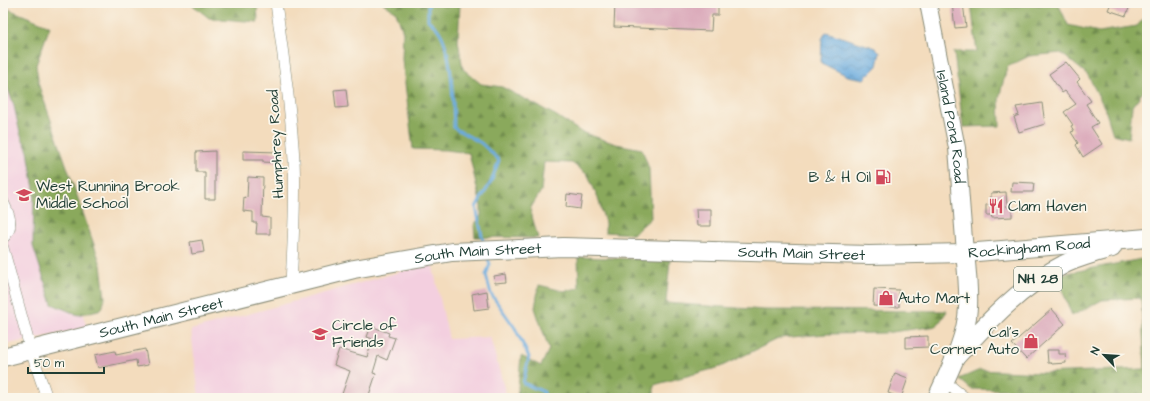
<svg xmlns="http://www.w3.org/2000/svg" width="1150" height="401" font-family="'Architects Daughter',sans-serif">
<defs>
<pattern id="forest-firs" width="22" height="20" patternUnits="userSpaceOnUse"><rect width="22" height="20" fill="#8aa95c"/><path d="M5 1l3.5 6h-7zM16 11l3.5 6h-7z" fill="#708b4d"/></pattern>
<pattern id="water-waves" width="16" height="10" patternUnits="userSpaceOnUse"><rect width="16" height="10" fill="#6aabde"/><path d="M0 5q4-4 8 0t8 0" fill="none" stroke="#578cb5"/></pattern>
</defs>
<rect width="100%" height="100%" fill="#fbf7ec"/>
<filter id="ink" filterUnits="userSpaceOnUse"><feTurbulence type="fractalNoise" baseFrequency=".025" numOctaves="2"/><feDisplacementMap in="SourceGraphic" scale="8" xChannelSelector="R" yChannelSelector="G"/><feConvolveMatrix kernelMatrix="1 2 1 2 8 2 1 2 1" color-interpolation-filters="sRGB"/></filter>
<filter id="wash" filterUnits="userSpaceOnUse"><feTurbulence type="fractalNoise" baseFrequency=".012" numOctaves="4" result="noise"/><feDisplacementMap in="SourceGraphic" scale="16" xChannelSelector="R" yChannelSelector="G"/><feGaussianBlur stdDeviation="0.9" result="paint"/><feColorMatrix in="noise" values="0 0 0 0 0 0 0 0 0 0 0 0 0 0 0 0 0 1.4 0 .05"/><feComposite in="paint" operator="in"/></filter>
<g filter="url(#wash)">
<rect width="100%" height="100%" fill="#f3dcbd"/>
<g fill="#f3cfdf">
<path d="M 3,62 L 87,328 L 3,345 Z"/>
<path d="M 432,263 L 449,339 L 490,337 L 507,398 L 199,398 L 191,330 Z"/>
</g>
<g fill="url(#forest-firs)" stroke="#547348">
<path d="M 190,3 L 257,3 L 258,22 L 209,18 Z"/>
<path d="M 383,3 L 460,3 L 458,41 L 463,69 L 481,84 L 502,87 L 555,115 L 581,132 L 616,144 L 642,149 L 649,169 L 651,218 L 633,234 L 605,232 L 605,223 L 598,198 L 588,175 L 572,163 L 544,162 L 541,191 L 530,209 L 538,238 L 475,237 L 474,225 L 481,216 L 481,206 L 469,153 L 446,150 L 413,149 L 402,59 L 403,32 L 396,12 Z"/>
<path d="M 971,3 L 1058,3 L 1068,25 L 1099,32 L 1137,26 L 1147,15 L 1147,87 L 1132,106 L 1129,138 L 1113,134 L 1105,109 L 1088,75 L 1061,53 L 1029,56 L 1007,67 L 999,98 L 1000,126 L 963,127 L 954,52 L 977,52 Z"/>
<path d="M 3,7 L 50,26 L 36,65 L 39,86 L 101,265 L 105,298 L 102,309 L 78,315 L 52,304 L 33,246 L 34,189 L 28,151 L 20,133 L 14,106 L 3,75 Z"/>
<path d="M 578,257 L 670,260 L 666,303 L 765,310 L 947,311 L 937,326 L 884,333 L 826,334 L 780,338 L 720,367 L 654,385 L 654,398 L 517,398 L 521,356 L 541,366 L 549,349 L 535,308 L 539,285 L 563,291 L 579,288 Z"/>
<path d="M 1147,258 L 1147,398 L 1049,398 L 1030,390 L 971,389 L 959,379 L 980,370 L 1042,373 L 1145,369 L 1141,298 L 1102,300 L 1072,316 L 1057,275 Z"/>
</g>
<path fill="url(#water-waves)" stroke="#447489" d="M 826,32 L 876,48 L 880,52 L 877,66 L 864,79 L 848,76 L 821,63 L 822,39 Z"/>
<g fill="none" stroke-linecap="round" stroke-linejoin="round">
<g stroke="#6aabde" stroke-width="3">
<path d="M 430,3 L 428,6 L 428,20 C 432,24 437,27 439,31 C 453,52 453,104 454,128 L 481,143 L 499,160 L 491,182 L 476,207 L 483,241"/>
<path d="M 488,259 L 490,264 L 486,275 L 491,294 L 515,328 L 529,357 L 523,383 L 544,392 L 544,398"/>
</g>
</g>
<g id="blocks">
<g fill="#daa8b9">
<path d="M 615,3 L 718,3 L 718,15 L 712,15 L 711,31 L 614,27 Z"/>
<path d="M 952,3 L 963,3 L 966,27 L 955,28 Z"/>
<path d="M 1111,3 L 1131,3 L 1126,16 L 1108,10 Z"/>
<path d="M 1066,62 L 1080,79 L 1077,82 L 1091,101 L 1086,104 L 1098,123 L 1091,127 L 1102,144 L 1083,157 L 1076,145 L 1078,143 L 1071,132 L 1074,131 L 1071,126 L 1073,125 L 1064,112 L 1076,104 L 1065,91 L 1062,93 L 1049,74 Z"/>
<path d="M 346,89 L 348,107 L 336,108 L 334,90 Z"/>
<path d="M 1042,103 L 1045,124 L 1019,132 L 1014,117 L 1019,115 L 1016,107 Z"/>
<path d="M 215,151 L 215,199 L 205,199 L 205,172 L 196,172 L 196,152 Z"/>
<path d="M 243,151 L 279,152 L 279,163 L 263,162 L 263,160 L 243,160 Z"/>
<path d="M 248,177 L 263,178 L 262,217 L 270,218 L 270,234 L 256,234 L 257,223 L 253,223 L 253,212 L 243,211 L 244,197 L 247,198 Z"/>
<path d="M 1012,182 L 1034,183 L 1033,192 L 1011,192 Z"/>
<path d="M 1006,192 L 1007,207 L 1012,207 L 1012,217 L 992,218 L 991,215 L 986,215 L 986,205 L 991,204 L 991,193 Z"/>
<path d="M 567,194 L 582,196 L 580,209 L 566,207 Z"/>
<path d="M 696,209 L 711,209 L 711,226 L 697,226 Z"/>
<path d="M 202,240 L 204,252 L 192,254 L 190,242 Z"/>
<path d="M 506,274 L 507,282 L 495,283 L 494,276 Z"/>
<path d="M 874,289 L 899,290 L 899,307 L 873,306 Z"/>
<path d="M 487,291 L 489,308 L 474,310 L 472,294 Z"/>
<path d="M 1052,309 L 1065,324 L 1026,359 L 1012,344 Z"/>
<path d="M 371,326 L 389,333 L 388,336 L 395,338 L 387,360 L 378,356 L 373,373 L 376,374 L 368,398 L 344,398 L 345,395 L 342,394 L 350,371 L 334,365 L 339,349 L 367,357 L 373,339 L 367,337 Z"/>
<path d="M 928,336 L 928,347 L 906,348 L 906,337 Z"/>
<path d="M 145,349 L 148,365 L 137,367 L 136,360 L 98,368 L 95,355 L 115,351 L 116,355 Z"/>
<path d="M 1047,350 L 1059,350 L 1059,354 L 1065,354 L 1066,363 L 1052,364 L 1051,363 L 1048,363 Z"/>
<path d="M 895,373 L 908,378 L 901,398 L 888,393 Z"/>
</g>
</g>
</g>
<g filter="url(#ink)">
<use href="#blocks" fill-opacity="0" stroke="#898c78" stroke-width="1"/>
<g fill="none" stroke-linecap="round" stroke-linejoin="round">
<defs>
<g id="street">
<path d="M 276,3 C 283,55 291,107 294,160 C 296,201 293,243 291,284"/>
<path d="M 3,202 C 9,214 15,227 3,238"/>
<path d="M 3,248 L 31,351 L 47,398"/>
<path d="M 944,381 L 965,398"/>
</g>
<g id="secondary">
<path id="s1" d="M 928,3 L 957,148 L 965,253"/>
</g>
<g id="primary">
<path id="s2" d="M 3,357 L 354,269 L 452,252 L 563,247 L 869,255 L 965,253 L 1147,238"/>
<path d="M 954,359 C 986,324 1019,287 1063,265 C 1078,257 1095,253 1112,248"/>
<path d="M 937,398 C 950,369 966,340 968,308 C 969,290 967,271 965,253"/>
</g>
</defs>
<use href="#street" stroke="#898c78" stroke-width="12"/>
<use href="#secondary" stroke="#898c78" stroke-width="18"/>
<use href="#primary" stroke="#898c78" stroke-width="20"/>
<use href="#street" stroke="#fff" stroke-width="11"/>
<use href="#secondary" stroke="#fff" stroke-width="16"/>
<use href="#primary" stroke="#fff" stroke-width="18"/>
</g>
</g>
<defs>
<symbol id="fuel-bare" viewBox="-9 -9 18 18"><path d="M-5.5-6h7V0h2V4h1.3V-2.5L3-4.5l.8-.8L6-3V5H2.5V1h-1V6h-7ZM-4.2-4.7v3.2H.2V-4.7Z" fill="#d1495b" stroke="#fbf7ec" stroke-width="2.5" paint-order="stroke"/></symbol>
<symbol id="school-bare" viewBox="-9 -9 18 18"><path d="M0-5L7-2L0 1L-7-2ZM-4 1L0 2.5L4 1V4Q0 6-4 4Z" fill="#d1495b" stroke="#fbf7ec" stroke-width="2.5" paint-order="stroke"/></symbol>
<symbol id="restaurant-bare" viewBox="-9 -9 18 18"><path d="M-5-6h1v4h1v-4h1v4h1v-4h1v5L-1.5 .5V6h-2V.5L-5-1ZM5-6V6H3V1.5H1.5Q1.5-4 5-6Z" fill="#d1495b" stroke="#fbf7ec" stroke-width="2.5" paint-order="stroke"/></symbol>
<symbol id="shop-bare" viewBox="-9 -9 18 18"><path d="M-5-2.5h2.3a2.7 3.5 0 0 1 5.4 0H5L5.5 6h-11ZM-1.5-2.5h3a1.5 2.3 0 0 0-3 0Z" fill="#d1495b" stroke="#fbf7ec" stroke-width="2.5" paint-order="stroke"/></symbol>
</defs>
<g fill-rule="evenodd">
<use href="#fuel-bare" x="872" y="166" width="22" height="22"/>
<use href="#school-bare" x="13" y="184" width="22" height="22"/>
<use href="#restaurant-bare" x="985" y="195" width="22" height="22"/>
<use href="#shop-bare" x="875" y="287" width="22" height="22"/>
<use href="#school-bare" x="309" y="323" width="22" height="22"/>
<use href="#shop-bare" x="1020" y="330" width="22" height="22"/>
</g>
<g text-anchor="middle" dominant-baseline="central" stroke-width="3.5" stroke-linejoin="round" paint-order="stroke">
<rect fill="#fbf7ec" stroke="#61756b" stroke-width="1" x="1014" y="267" width="48" height="24" rx="3"/>
<g font-size="14" font-weight="bold" fill="#1f3d34">
<text x="1038" y="279">NH 28</text>
</g>
<g font-size="15" fill="#1f3d34" stroke="#fbf7ec">
<text stroke="none"><textPath href="#s1" startOffset="126">Island Pond Road</textPath></text>
<text transform="translate(276 144) rotate(-93)">Humphrey Road</text>
<text stroke="none"><textPath href="#s2" startOffset="1039">Rockingham Road</textPath></text>
<text stroke="none"><textPath href="#s2" startOffset="487">South Main Street</textPath></text>
<text stroke="none"><textPath href="#s2" startOffset="811">South Main Street</textPath></text>
<text stroke="none"><textPath href="#s2" startOffset="163">South Main Street</textPath></text>
</g>
<g font-size="15" fill="#1f3d34" stroke="#fbf7ec" text-anchor="start">
<text x="871" y="177" text-anchor="end">B &amp; H Oil</text>
<text x="36" y="186">West Running Brook<tspan x="36" dy="17">Middle School</tspan></text>
<text x="1008" y="206">Clam Haven</text>
<text x="898" y="298">Auto Mart</text>
<text x="332" y="325">Circle of<tspan x="332" dy="17">Friends</tspan></text>
<text x="1019" y="332" text-anchor="end">Cal's<tspan x="1019" dy="17">Corner Auto</tspan></text>
</g>
</g>
<rect width="1150" height="401" fill="none" stroke="#fbf7ec" stroke-width="16"/>
<g transform="translate(1104 355) rotate(295)" stroke="#fbf7ec" stroke-width="3" paint-order="stroke">
<path d="M0-3L7 15L0 10L-7 15Z" fill="#1f3d34"/>
<text y="-6" font-size="11" font-weight="bold" text-anchor="middle" fill="#1f3d34">N</text>
</g>
<path d="M28 367v6h76v-6" fill="none" stroke="#1f3d34" stroke-width="2"/>
<text x="34" y="367" font-size="12" fill="#1f3d34" stroke="#fbf7ec" stroke-width="3" paint-order="stroke">50 m</text>
</svg>
